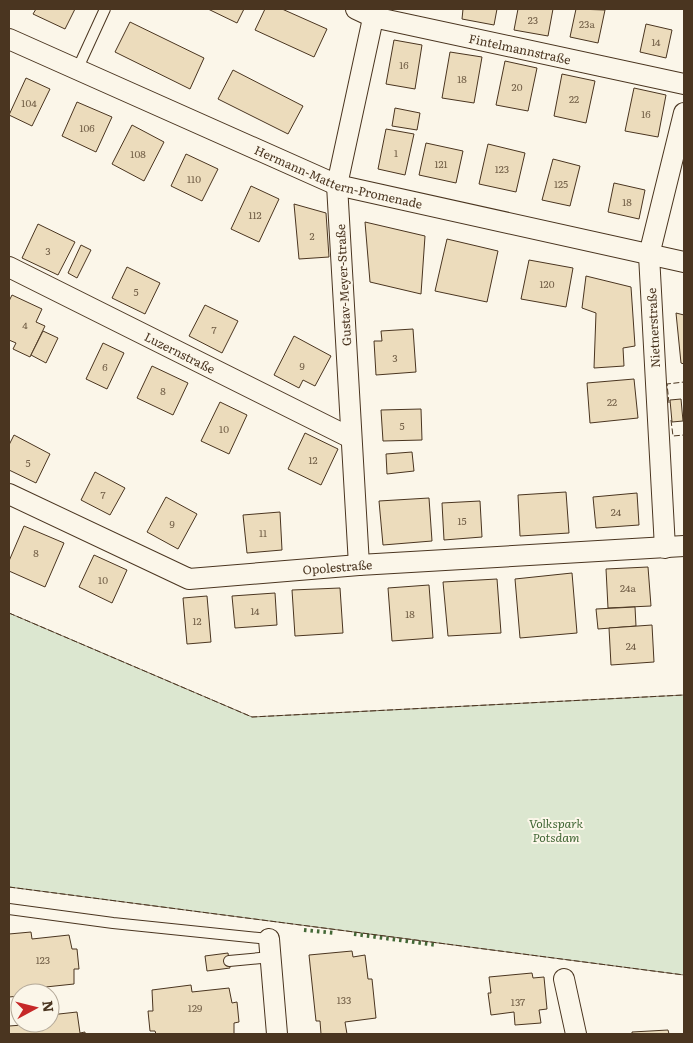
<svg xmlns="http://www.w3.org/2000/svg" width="693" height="1043" font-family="Literata,serif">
<rect width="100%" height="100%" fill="#fbf6e9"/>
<path fill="#dce7d0" stroke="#887966" d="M 9,613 L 252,717 L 684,695 L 684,975 L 9,887 Z"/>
<g fill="#ecdcbc" stroke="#4a3520">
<path d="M 36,9 L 75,9 L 65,29 L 33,14 Z"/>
<path d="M 208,9 L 244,9 L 237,23 Z"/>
<path d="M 265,9 L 282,9 L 327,29 L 314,57 L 255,30 Z"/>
<path d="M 463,9 L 497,9 L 494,25 L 462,19 Z"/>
<path d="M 518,9 L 553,9 L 548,36 L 514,30 Z"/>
<path d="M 576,9 L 605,10 L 598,43 L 570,37 Z"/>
<path d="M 130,22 L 204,58 L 190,89 L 115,52 Z"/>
<path d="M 646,24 L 672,30 L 666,58 L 640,52 Z"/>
<path d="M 394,40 L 422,45 L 415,89 L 386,84 Z"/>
<path d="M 450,52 L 482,57 L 474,103 L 442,98 Z"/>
<path d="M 505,61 L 537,68 L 528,111 L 496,105 Z"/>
<path d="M 233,70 L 303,106 L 288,134 L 218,99 Z"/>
<path d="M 562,74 L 595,81 L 586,123 L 554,116 Z"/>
<path d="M 26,78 L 50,89 L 32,126 L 9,115 Z"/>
<path d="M 634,88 L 666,95 L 658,137 L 625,131 Z"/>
<path d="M 77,102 L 112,117 L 96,152 L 62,136 Z"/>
<path d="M 395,108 L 420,113 L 417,130 L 392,126 Z"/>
<path d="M 132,125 L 164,142 L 144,181 L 112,164 Z"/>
<path d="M 386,129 L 414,134 L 405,175 L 378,169 Z"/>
<path d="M 426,143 L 463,151 L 456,183 L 419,175 Z"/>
<path d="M 488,144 L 525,153 L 516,192 L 479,184 Z"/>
<path d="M 186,154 L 218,169 L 202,201 L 171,186 Z"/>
<path d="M 553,159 L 580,166 L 570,206 L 542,200 Z"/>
<path d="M 614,183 L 645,190 L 639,219 L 608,212 Z"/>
<path d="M 251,186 L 279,199 L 259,242 L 231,229 Z"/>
<path d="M 294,204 L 326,213 L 329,257 L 299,259 Z"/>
<path d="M 365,222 L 425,236 L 421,294 L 370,282 Z"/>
<path d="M 38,224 L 75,242 L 58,275 L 22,258 Z"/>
<path d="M 447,239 L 498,251 L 487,302 L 435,291 Z"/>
<path d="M 81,245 L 91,250 L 77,278 L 68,273 Z"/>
<path d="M 529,260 L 573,268 L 566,307 L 521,299 Z"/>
<path d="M 127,267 L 160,283 L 145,314 L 112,298 Z"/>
<path d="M 586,276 L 631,287 L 635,346 L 623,348 L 624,366 L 594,368 L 596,313 L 582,308 Z"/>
<path d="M 12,295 L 42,309 L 36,322 L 45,326 L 30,357 L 13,349 L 16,343 L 9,340 L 9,301 Z"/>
<path d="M 205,305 L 238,321 L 222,353 L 189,336 Z"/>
<path d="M 676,313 L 684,315 L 684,364 L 681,363 Z"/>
<path d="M 413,329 L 416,372 L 376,375 L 374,341 L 382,341 L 381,331 Z"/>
<path d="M 43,331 L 58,338 L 46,363 L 31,355 Z"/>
<path d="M 294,336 L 331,356 L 315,386 L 303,380 L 299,388 L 274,375 Z"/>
<path d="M 103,343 L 124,353 L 107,389 L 86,379 Z"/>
<path d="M 152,366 L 188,383 L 173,415 L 137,398 Z"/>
<path d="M 634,379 L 638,418 L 590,423 L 587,383 Z"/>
<path d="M 681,399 L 683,421 L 672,422 L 670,400 Z"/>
<path d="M 220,402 L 247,415 L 229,454 L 201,441 Z"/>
<path d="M 421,409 L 422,440 L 383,441 L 381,410 Z"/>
<path d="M 305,433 L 338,449 L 321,485 L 288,469 Z"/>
<path d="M 14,435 L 50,454 L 36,483 L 9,470 L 9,445 Z"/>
<path d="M 412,452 L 414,471 L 387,474 L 386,454 Z"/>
<path d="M 95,472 L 125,488 L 110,515 L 81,500 Z"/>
<path d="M 566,492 L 569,533 L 520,536 L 518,495 Z"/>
<path d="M 637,493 L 639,525 L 596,528 L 593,497 Z"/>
<path d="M 166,497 L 197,514 L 178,549 L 147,532 Z"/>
<path d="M 429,498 L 432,541 L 383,545 L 379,501 Z"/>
<path d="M 480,501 L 482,537 L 444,540 L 442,503 Z"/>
<path d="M 280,512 L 282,550 L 247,553 L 243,515 Z"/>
<path d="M 24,526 L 64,543 L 45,587 L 9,571 L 9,561 Z"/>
<path d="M 94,555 L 127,570 L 112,603 L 79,587 Z"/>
<path d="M 648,567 L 651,606 L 608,608 L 606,569 Z"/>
<path d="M 572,573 L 577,633 L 520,638 L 515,579 Z"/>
<path d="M 497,579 L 501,633 L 448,636 L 443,582 Z"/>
<path d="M 429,585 L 433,638 L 392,641 L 388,588 Z"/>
<path d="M 340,588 L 343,633 L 295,636 L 292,590 Z"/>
<path d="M 275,593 L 277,625 L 235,628 L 232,596 Z"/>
<path d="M 207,596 L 211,642 L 187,644 L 183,598 Z"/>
<path d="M 635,607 L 636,626 L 598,629 L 596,609 Z"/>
<path d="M 652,625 L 654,662 L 611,665 L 609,628 Z"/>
<path d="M 31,932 L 32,939 L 69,935 L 72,949 L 77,949 L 79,969 L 74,969 L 74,984 L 36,988 L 37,993 L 20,993 L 20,996 L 9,997 L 9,934 Z"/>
<path d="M 352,951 L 353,957 L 365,955 L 368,979 L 372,979 L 376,1018 L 345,1022 L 347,1034 L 321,1034 L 320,1021 L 316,1021 L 309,955 Z"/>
<path d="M 228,953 L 230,968 L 207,971 L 205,956 Z"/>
<path d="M 532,973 L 533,978 L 544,977 L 547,1009 L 539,1010 L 541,1023 L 515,1025 L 514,1012 L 491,1015 L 488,993 L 491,993 L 489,977 Z"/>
<path d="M 191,985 L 192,992 L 229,988 L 232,1003 L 237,1002 L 239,1022 L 234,1023 L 234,1034 L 156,1034 L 155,1031 L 150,1031 L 148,1011 L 153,1011 L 152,990 Z"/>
<path d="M 77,1012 L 80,1033 L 85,1032 L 85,1034 L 9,1034 L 9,1026 L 50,1023 L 50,1015 Z"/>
<path d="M 668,1030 L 669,1034 L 632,1034 L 632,1032 Z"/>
</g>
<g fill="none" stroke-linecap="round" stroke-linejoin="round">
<defs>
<g id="lane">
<path d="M 77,70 L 105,9"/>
<path d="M 9,909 L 113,923 L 269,939"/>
<path d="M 229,961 L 271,957"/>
</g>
<g id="street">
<path id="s1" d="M 356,9 L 373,17 L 684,84"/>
<path id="s2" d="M 9,39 L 337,185 L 684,262"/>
<path id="s3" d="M 9,267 L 351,438"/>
<path id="s4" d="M 9,494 L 189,579 L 359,565 L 684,546"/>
<path d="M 665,548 L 649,255 L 684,113"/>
<path d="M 359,565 L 337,185 L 375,9"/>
<path d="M 269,939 L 277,1034"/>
<path d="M 564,979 L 576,1034"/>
</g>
</defs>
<use href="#lane" stroke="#4a3520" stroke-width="12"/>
<use href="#street" stroke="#4a3520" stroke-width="22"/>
<use href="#lane" stroke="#fbf6e9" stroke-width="10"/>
<use href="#street" stroke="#fbf6e9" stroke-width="20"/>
<g stroke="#436837" stroke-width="4" stroke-dasharray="2.5 4" stroke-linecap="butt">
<path d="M 304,930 L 335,933"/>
<path d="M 354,934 L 436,945"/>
</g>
<g stroke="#4a3520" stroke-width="1" stroke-dasharray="6 2.5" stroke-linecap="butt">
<path d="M 669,403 L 667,384 L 684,382"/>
<path d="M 671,420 L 673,436 L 684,435"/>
<path d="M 9,613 L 252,717 L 684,695"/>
<path d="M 9,887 L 684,975"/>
</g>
</g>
<g text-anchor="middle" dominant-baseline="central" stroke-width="4" stroke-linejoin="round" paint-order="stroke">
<g font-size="10" fill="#725f47">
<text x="533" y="19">23</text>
<text x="587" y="23">23a</text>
<text x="656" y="41">14</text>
<text x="404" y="64">16</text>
<text x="462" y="78">18</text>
<text x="517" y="86">20</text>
<text x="574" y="98">22</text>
<text x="29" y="102">104</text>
<text x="646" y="113">16</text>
<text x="87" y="127">106</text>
<text x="396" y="152">1</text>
<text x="138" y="153">108</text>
<text x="441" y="163">121</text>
<text x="502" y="168">123</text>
<text x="194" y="178">110</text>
<text x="561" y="183">125</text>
<text x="627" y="201">18</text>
<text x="255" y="214">112</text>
<text x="312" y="235">2</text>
<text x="48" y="250">3</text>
<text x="547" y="283">120</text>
<text x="136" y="291">5</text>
<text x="25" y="324">4</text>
<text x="214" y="329">7</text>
<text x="395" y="357">3</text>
<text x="302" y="365">9</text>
<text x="105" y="366">6</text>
<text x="163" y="390">8</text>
<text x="612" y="401">22</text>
<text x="402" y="425">5</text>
<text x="224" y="428">10</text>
<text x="313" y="459">12</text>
<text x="28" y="462">5</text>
<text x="103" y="494">7</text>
<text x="616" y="511">24</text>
<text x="462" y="520">15</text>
<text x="172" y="523">9</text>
<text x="263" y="532">11</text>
<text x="36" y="552">8</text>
<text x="103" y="579">10</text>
<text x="628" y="587">24a</text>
<text x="255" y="610">14</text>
<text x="410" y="613">18</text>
<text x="197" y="620">12</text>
<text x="631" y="645">24</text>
<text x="43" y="959">123</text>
<text x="344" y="999">133</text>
<text x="518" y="1001">137</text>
<text x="195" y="1007">129</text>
</g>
<g font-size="12" fill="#4a3520" stroke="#fbf6e9">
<text stroke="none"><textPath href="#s1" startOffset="169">Fintelmannstraße</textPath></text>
<text stroke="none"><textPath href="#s2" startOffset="358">Hermann-Mattern-Promenade</textPath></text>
<text transform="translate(343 285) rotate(-93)">Gustav-Meyer-Straße</text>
<text transform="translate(653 328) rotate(-93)">Nietnerstraße</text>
<text stroke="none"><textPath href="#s3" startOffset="191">Luzernstraße</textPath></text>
<text stroke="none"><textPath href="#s4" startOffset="348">Opolestraße</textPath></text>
</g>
<g font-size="12" font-style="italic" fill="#436837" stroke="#fbf6e9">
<text x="556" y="823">Volkspark<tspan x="556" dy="14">Potsdam</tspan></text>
</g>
</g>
<rect width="693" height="1043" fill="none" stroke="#4a3520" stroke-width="20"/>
<g transform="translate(35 1008) rotate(83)"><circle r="24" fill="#fbf6e9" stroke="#b4a999"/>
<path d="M0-4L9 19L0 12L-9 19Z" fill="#c62828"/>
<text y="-8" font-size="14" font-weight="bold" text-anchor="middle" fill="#4a3520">N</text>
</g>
</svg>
